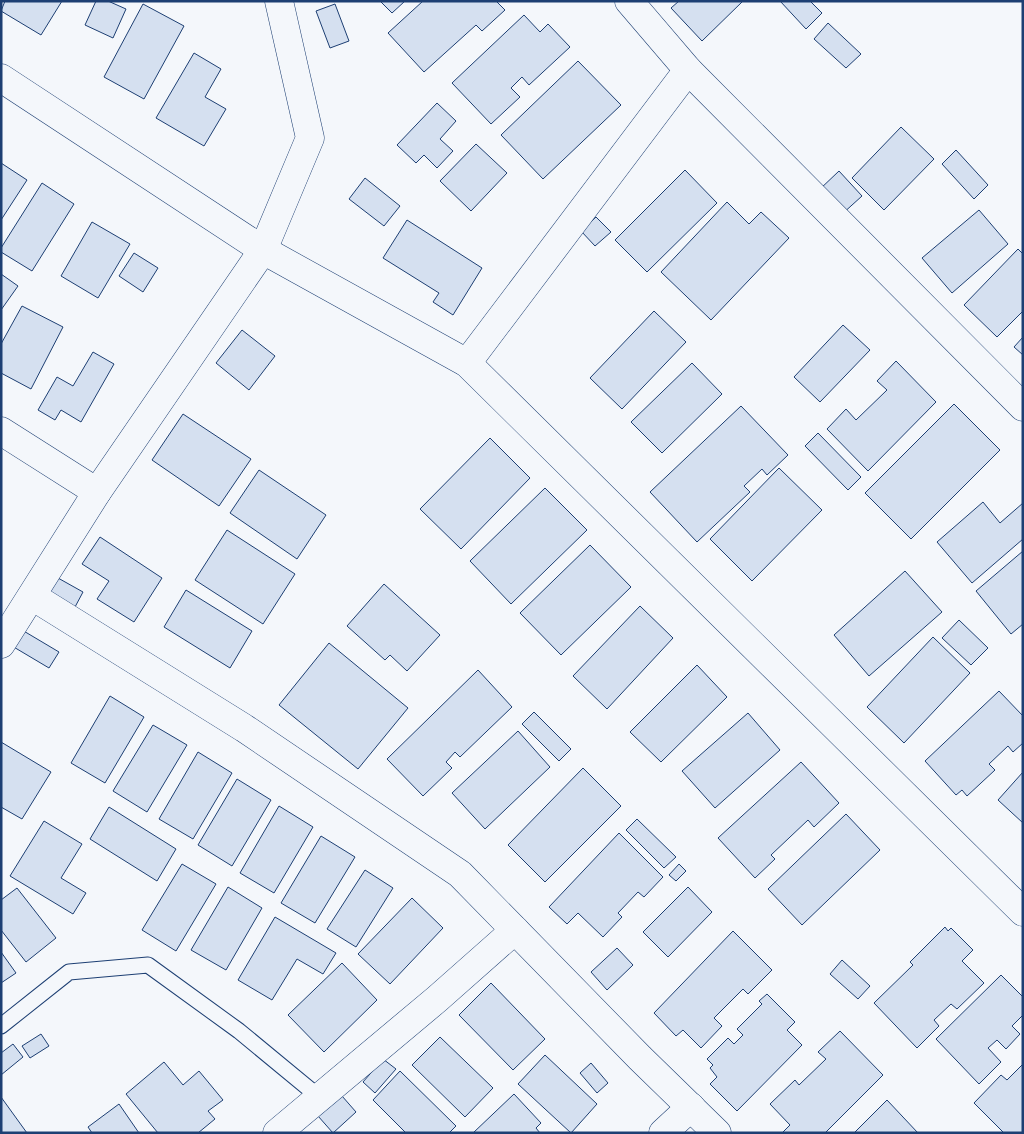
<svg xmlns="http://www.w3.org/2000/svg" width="1024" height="1134" font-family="'Archivo Narrow',sans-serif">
<rect width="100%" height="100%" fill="#f4f7fb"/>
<g fill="#d5e0f0" stroke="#1d3f73">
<path d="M 5,1 L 62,1 L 41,35 L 1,11 Z"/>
<path d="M 96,1 L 108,1 L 126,9 L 113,38 L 85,25 Z"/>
<path d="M 380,1 L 405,1 L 392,13 Z"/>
<path d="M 423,1 L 496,1 L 505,10 L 482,31 L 476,25 L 424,72 L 388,33 Z"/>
<path d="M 679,1 L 743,1 L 702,41 L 671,8 Z"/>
<path d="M 780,1 L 810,1 L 822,13 L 806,29 Z"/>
<path d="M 143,4 L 184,26 L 144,99 L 104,77 Z"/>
<path d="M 335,4 L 349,41 L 330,48 L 316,11 Z"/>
<path d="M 524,15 L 540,32 L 548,24 L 570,47 L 529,85 L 522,77 L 511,88 L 520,97 L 491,124 L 452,83 Z"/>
<path d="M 828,23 L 861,54 L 846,68 L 814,39 Z"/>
<path d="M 194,53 L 221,69 L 205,97 L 226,109 L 204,146 L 156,118 Z"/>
<path d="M 578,61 L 621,105 L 543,179 L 501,135 Z"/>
<path d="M 437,103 L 456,121 L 440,139 L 453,151 L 437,168 L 424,155 L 416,163 L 397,145 Z"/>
<path d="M 901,127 L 934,159 L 884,210 L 852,178 Z"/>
<path d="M 476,144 L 507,173 L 471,211 L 440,181 Z"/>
<path d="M 956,150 L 988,185 L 974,199 L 942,164 Z"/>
<path d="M 1,163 L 27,180 L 1,220 Z"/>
<path d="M 685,170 L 717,203 L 647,272 L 615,240 Z"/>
<path d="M 839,171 L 862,196 L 841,215 L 819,190 Z"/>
<path d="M 365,178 L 400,206 L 384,226 L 349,199 Z"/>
<path d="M 42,183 L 74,204 L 32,271 L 1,252 L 1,248 Z"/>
<path d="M 727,202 L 749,224 L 761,212 L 789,238 L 711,320 L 661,272 Z"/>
<path d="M 979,210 L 1008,244 L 952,293 L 922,258 Z"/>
<path d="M 596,217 L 611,232 L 595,246 L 581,231 Z"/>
<path d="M 407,220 L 482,268 L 453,315 L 433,302 L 439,293 L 383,258 Z"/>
<path d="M 92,222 L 130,244 L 98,298 L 61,276 Z"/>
<path d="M 1018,249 L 1023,254 L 1023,311 L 997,337 L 964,305 Z"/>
<path d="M 134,253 L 158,268 L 143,292 L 119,276 Z"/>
<path d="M 1,274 L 18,286 L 1,310 Z"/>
<path d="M 22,306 L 63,327 L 31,389 L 1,373 L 1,344 Z"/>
<path d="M 654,311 L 686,342 L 622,409 L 590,378 Z"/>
<path d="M 843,325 L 870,350 L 820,402 L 794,377 Z"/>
<path d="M 242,330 L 275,356 L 249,390 L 216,363 Z"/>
<path d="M 1023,337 L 1023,355 L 1014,347 Z"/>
<path d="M 93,352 L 114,364 L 81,422 L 61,410 L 55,420 L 38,410 L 57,377 L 73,386 Z"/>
<path d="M 896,361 L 936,402 L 868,471 L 827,429 L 846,409 L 856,420 L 887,390 L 877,381 Z"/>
<path d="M 692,363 L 722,394 L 662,453 L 631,422 Z"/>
<path d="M 954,404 L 1000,450 L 911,539 L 865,493 Z"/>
<path d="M 741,406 L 788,455 L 767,475 L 762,469 L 744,486 L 750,492 L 697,542 L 650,492 Z"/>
<path d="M 183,414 L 251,459 L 219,506 L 152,460 Z"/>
<path d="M 818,433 L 861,477 L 848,490 L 805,446 Z"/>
<path d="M 490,438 L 530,478 L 461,549 L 420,509 Z"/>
<path d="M 779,468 L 822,510 L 752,581 L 710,539 Z"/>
<path d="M 259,470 L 326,515 L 297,559 L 230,513 Z"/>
<path d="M 545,488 L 587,530 L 511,604 L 470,561 Z"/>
<path d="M 983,502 L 1000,523 L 1023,503 L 1023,539 L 972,583 L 937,542 Z"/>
<path d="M 227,530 L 295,574 L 263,624 L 195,580 Z"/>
<path d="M 100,537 L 162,578 L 134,622 L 97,599 L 109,581 L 82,564 Z"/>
<path d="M 590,545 L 631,587 L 561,655 L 520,613 Z"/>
<path d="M 1023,551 L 1023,624 L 1011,634 L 976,591 Z"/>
<path d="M 905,571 L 942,612 L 869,676 L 834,635 Z"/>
<path d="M 58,578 L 83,592 L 75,607 L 49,593 Z"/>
<path d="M 384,584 L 440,635 L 407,671 L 390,655 L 385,660 L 347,626 Z"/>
<path d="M 186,590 L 252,631 L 230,668 L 164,627 Z"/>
<path d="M 640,606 L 673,638 L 607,709 L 573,676 Z"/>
<path d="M 959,620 L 988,648 L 971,665 L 942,638 Z"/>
<path d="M 22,630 L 59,652 L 49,668 L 12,646 Z"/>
<path d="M 933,637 L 970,673 L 904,743 L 867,707 Z"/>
<path d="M 329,643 L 408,708 L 358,769 L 279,705 Z"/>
<path d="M 697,665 L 727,697 L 661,762 L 630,732 Z"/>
<path d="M 478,670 L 512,707 L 460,757 L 455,752 L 446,762 L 452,768 L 423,796 L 387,759 Z"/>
<path d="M 999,691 L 1023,716 L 1023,743 L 1013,752 L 1008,746 L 989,764 L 995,770 L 967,796 L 962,790 L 956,795 L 925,761 Z"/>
<path d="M 110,696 L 144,717 L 105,783 L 71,763 Z"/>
<path d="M 534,712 L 571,749 L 559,761 L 522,724 Z"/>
<path d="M 748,713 L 780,750 L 715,808 L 682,771 Z"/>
<path d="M 153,725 L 187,745 L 147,812 L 113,791 Z"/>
<path d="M 518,731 L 550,767 L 485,829 L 452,793 Z"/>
<path d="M 1,742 L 51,772 L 22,819 L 1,807 Z"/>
<path d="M 198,752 L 232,773 L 193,839 L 159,819 Z"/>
<path d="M 801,762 L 839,803 L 814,827 L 808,820 L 771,855 L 775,859 L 755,878 L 718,838 Z"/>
<path d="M 583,768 L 621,806 L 545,882 L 508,845 Z"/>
<path d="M 1023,772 L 1023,823 L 998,800 Z"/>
<path d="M 237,779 L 271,800 L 232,866 L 198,845 Z"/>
<path d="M 279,806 L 313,827 L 274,893 L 240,873 Z"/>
<path d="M 109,807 L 176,849 L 157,881 L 90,839 Z"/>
<path d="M 846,814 L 880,850 L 802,925 L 768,889 Z"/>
<path d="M 637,819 L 676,857 L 664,868 L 626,830 Z"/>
<path d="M 44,821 L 82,844 L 61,878 L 86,893 L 73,914 L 10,876 Z"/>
<path d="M 619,833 L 663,877 L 644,897 L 638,892 L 618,913 L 622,917 L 603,937 L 578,913 L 567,924 L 549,907 Z"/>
<path d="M 321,836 L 355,857 L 315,923 L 281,903 Z"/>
<path d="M 182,864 L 216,884 L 176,951 L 142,930 Z"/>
<path d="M 679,864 L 686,871 L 676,881 L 669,875 Z"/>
<path d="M 365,870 L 393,888 L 356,947 L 327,929 Z"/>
<path d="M 228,887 L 262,908 L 226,970 L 191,950 Z"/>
<path d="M 688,887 L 712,912 L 668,957 L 643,932 Z"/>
<path d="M 17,888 L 56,938 L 26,962 L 1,930 L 1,900 Z"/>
<path d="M 412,898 L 443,928 L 390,984 L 358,954 Z"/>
<path d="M 275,917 L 336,953 L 323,974 L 297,959 L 272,1000 L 238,980 Z"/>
<path d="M 945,927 L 948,931 L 951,928 L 973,950 L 962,961 L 984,983 L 957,1009 L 951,1004 L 934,1020 L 939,1026 L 917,1048 L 874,1003 L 913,965 L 910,962 Z"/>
<path d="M 733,931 L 772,970 L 748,994 L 743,989 L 714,1018 L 722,1026 L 701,1048 L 683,1030 L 676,1036 L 654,1013 Z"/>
<path d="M 617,948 L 633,965 L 607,990 L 591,972 Z"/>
<path d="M 1,952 L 16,973 L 1,983 Z"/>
<path d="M 842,960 L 870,986 L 858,999 L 830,974 Z"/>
<path d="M 342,963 L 377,1000 L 324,1052 L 288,1015 Z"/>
<path d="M 1001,975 L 1023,997 L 1023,1015 L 1012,1026 L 1020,1034 L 1006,1049 L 997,1040 L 988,1048 L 1001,1062 L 979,1084 L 936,1039 Z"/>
<path d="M 491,983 L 545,1039 L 513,1070 L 459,1015 Z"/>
<path d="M 767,994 L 795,1022 L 787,1030 L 802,1045 L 737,1111 L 710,1084 L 717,1077 L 710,1068 L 713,1065 L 707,1059 L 728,1038 L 734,1044 L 743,1035 L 737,1029 L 762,1004 L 759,1001 Z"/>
<path d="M 840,1031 L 883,1075 L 825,1133 L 782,1133 L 790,1125 L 770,1104 L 795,1080 L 799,1085 L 826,1059 L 818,1052 Z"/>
<path d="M 41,1034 L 49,1046 L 30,1058 L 22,1046 Z"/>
<path d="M 440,1037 L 493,1088 L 465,1117 L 412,1065 Z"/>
<path d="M 13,1044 L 23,1057 L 1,1075 L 1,1053 Z"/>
<path d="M 545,1055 L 597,1104 L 571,1133 L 518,1084 Z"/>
<path d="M 383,1059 L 396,1069 L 375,1093 L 363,1082 Z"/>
<path d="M 164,1062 L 183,1085 L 199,1071 L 223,1100 L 208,1111 L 215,1119 L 198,1133 L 158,1133 L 126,1094 Z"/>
<path d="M 591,1063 L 608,1083 L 597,1093 L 580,1073 Z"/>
<path d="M 1023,1064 L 1023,1133 L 1004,1133 L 974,1103 L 1001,1075 L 1007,1080 Z"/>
<path d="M 400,1071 L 456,1126 L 449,1133 L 406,1133 L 373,1100 Z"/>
<path d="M 514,1094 L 541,1123 L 536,1128 L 540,1133 L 473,1133 Z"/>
<path d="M 342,1096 L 356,1112 L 333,1133 L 318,1116 Z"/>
<path d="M 1,1097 L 27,1133 L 1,1133 Z"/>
<path d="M 887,1100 L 918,1133 L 854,1133 Z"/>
<path d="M 119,1104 L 139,1133 L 92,1133 L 88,1127 Z"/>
</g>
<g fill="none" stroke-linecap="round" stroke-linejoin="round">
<defs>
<path id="service" d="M 1,1026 L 69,972 L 148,965 L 239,1031 L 319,1097"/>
<g id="minor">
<path d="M 629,1 L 688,70 L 1023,407"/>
<path d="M 1,78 L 263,250 L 467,363 L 1023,912"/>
<path d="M 467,363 L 688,70"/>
<path d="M 1,431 L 97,492"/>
<path d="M 32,596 L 244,728 L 460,874 L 640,1058 L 717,1133"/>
<path d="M 1,644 L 97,492 L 263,250 L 310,138 L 279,1"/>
<path d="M 277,1133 L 437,999 L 515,930"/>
<path d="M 663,1133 L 691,1107"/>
</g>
</defs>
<use href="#service" stroke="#1d3f73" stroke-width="17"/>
<use href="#minor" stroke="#1d3f73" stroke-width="29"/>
<use href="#service" stroke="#f4f7fb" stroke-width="15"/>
<use href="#minor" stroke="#f4f7fb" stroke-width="28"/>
</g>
<rect width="1024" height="1134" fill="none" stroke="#1d3f73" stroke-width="5"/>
</svg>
